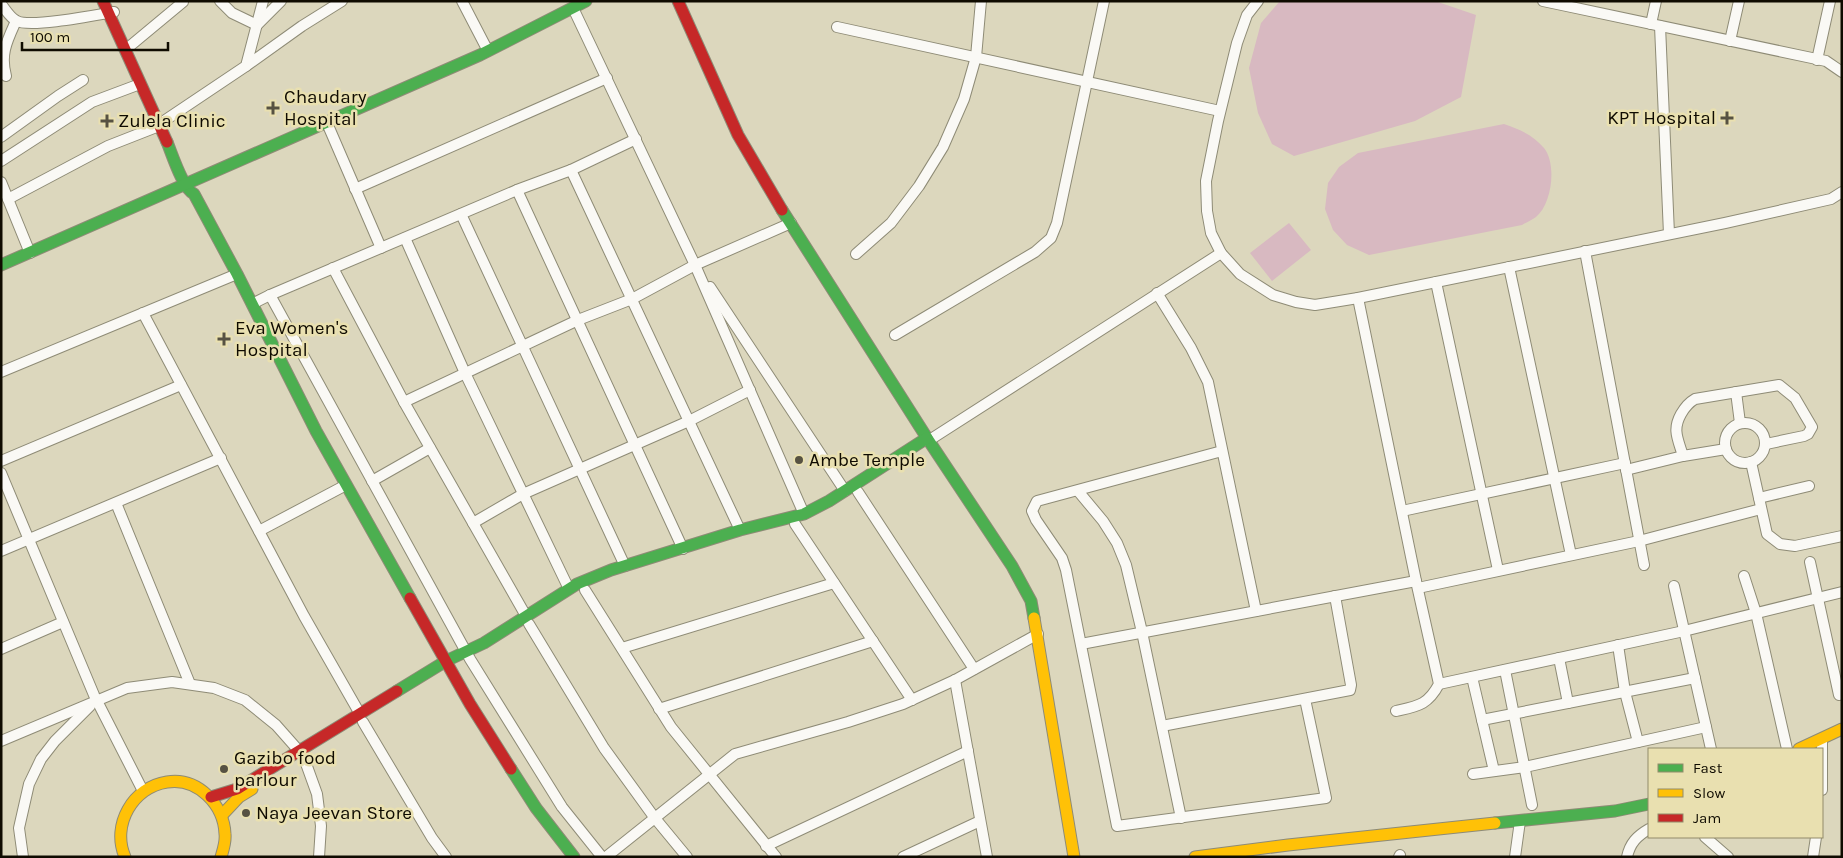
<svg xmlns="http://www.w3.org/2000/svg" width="1843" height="858" font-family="Karla,sans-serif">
<rect width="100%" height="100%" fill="#dcd7bd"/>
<g fill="#d8b9c1">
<path d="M 1280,1 L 1435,1 L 1476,15 L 1461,97 L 1415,121 L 1294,156 L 1272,144 L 1258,113 L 1249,68 L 1261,23 Z"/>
<path d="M 1504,124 C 1519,129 1533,135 1544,148 C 1557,164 1552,204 1536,217 C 1532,220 1527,222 1522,225 L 1369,255 L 1347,245 L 1333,230 L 1325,209 L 1328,183 L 1339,167 L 1358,153 Z"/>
<path d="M 1289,223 L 1311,250 L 1272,281 L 1250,253 Z"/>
</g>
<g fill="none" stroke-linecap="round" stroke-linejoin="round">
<defs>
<g id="street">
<path d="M 220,1 L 232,13 L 257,25 L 281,1"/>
<path d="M 462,1 L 488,51"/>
<path d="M 1258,1 L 1247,15 L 1237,43 L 1218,121 L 1206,181 L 1207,211 L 1211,233 L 1221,253 L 1240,274 L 1273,295 L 1296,302 L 1315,305 L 1358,298 L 1725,223 L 1831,199 L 1842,192"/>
<path d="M 1543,1 L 1826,61 L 1842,72"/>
<path d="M 1,4 C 6,10 10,18 17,21 C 31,28 96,15 114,12"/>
<path d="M 573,8 L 695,265 L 804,514"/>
<path d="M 1651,24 L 1656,1"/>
<path d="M 1660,26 L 1669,234"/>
<path d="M 837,27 L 1220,111"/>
<path d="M 1730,41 L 1739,1"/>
<path d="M 130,46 L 183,2"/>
<path d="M 1817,60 L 1830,1"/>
<path d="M 246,66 L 302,26 L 342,1"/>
<path d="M 6,76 C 0,54 7,41 16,21"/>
<path d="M 164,121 L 246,66 L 263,1"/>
<path d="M 327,123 L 381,248"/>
<path d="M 1,137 L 58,96 L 83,80"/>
<path d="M 1,161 L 92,102 L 140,84"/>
<path d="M 571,170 L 740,530"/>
<path d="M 1,182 L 30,253"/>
<path d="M 355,189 L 607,78"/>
<path d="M 517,190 L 683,549"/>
<path d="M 8,199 L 108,146 L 159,126"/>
<path d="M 461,214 L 625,566"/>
<path d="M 405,238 L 465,373 L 569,589"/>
<path d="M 1585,251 L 1644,565"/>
<path d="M 856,254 L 891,223 L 919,186 L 943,147 L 964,99 L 976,57 L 981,1"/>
<path d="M 1509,267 L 1571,555"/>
<path d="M 333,268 L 404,402 L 526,616"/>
<path d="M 1436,282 L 1498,570"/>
<path d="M 710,287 L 845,491"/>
<path d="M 1157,293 L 1191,348 L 1208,382 L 1256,611"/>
<path d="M 270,295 L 470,659 L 562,807 L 602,857"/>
<path d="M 1358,298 L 1416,581 L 1439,684 C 1428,705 1418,706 1396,711"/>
<path d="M 252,304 L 270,295 L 517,190 L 571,170 L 636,139"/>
<path d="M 143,313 L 304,616 L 360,714"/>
<path d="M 895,335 L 1035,252 L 1051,238 L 1057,223 L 1104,1"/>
<path d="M 1,372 L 237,274"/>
<path d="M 1736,392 L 1740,423"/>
<path d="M 404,402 L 578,320 L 632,299 L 695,265 L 791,223"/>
<circle cx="1745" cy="443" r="20"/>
<path d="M 928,441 L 1221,253"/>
<path d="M 1726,449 L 1683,456 C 1678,439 1672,430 1681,414 C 1685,407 1688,403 1695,399 L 1779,385 L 1795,398 L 1812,427 L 1808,434 L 1804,436 L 1766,444"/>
<path d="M 1222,451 L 1037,501 L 1032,511 L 1036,520 L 1062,558 L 1066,570 L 1117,826 L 1326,798 L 1305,699"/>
<path d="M 1,461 L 181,385"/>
<path d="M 1751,462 L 1767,534 L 1780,544 L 1795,546 L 1842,536"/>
<path d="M 1626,470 L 1683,456"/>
<path d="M 1,473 L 94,695 L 143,791"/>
<path d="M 372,481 L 430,448"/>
<path d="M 1078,491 L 1103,521 L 1117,543 L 1126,565 L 1142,632 L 1181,818"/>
<path d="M 858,492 L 974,669"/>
<path d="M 1759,498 L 1809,486"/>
<path d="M 116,503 L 190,684"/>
<path d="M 1402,511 L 1625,463"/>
<path d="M 473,523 L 523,494 L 689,421 L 750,390"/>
<path d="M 795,524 L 912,700"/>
<path d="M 259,531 L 346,485"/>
<path d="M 1,551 L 221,458"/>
<path d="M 1810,562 L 1839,695"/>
<path d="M 1744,576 L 1756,613 L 1787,749"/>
<path d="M 1674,586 L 1711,749"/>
<path d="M 1418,588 L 1639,541 L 1761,509"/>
<path d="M 585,590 L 671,727 L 776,857"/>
<path d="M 529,624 L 604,748 L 654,817 L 687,857"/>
<path d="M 1081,644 L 1416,581"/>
<path d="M 1618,645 L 1625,692 L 1638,742"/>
<path d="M 622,648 L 834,583"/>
<path d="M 1,649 L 63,622"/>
<path d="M 1559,658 L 1568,703"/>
<path d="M 1505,670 L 1532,805"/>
<path d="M 1472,677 L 1494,771"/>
<path d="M 955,680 L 987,857"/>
<path d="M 1439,684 L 1684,631 L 1842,592"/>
<path d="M 659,709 L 873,641"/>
<path d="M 1482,720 L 1695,678"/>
<path d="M 363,722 L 432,838 L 446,857"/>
<path d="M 1162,726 L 1350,690 L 1351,685 L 1335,596"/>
<path d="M 1822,740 L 1822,790"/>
<path d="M 1,741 L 127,688 L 172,682 L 214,688 L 245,700 L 276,725 L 299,751"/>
<path d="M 304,758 L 317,794 L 321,826 L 319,857"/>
<path d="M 1473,774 L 1525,767 L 1706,727"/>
<path d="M 1705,837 L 1728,857"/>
<path d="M 766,846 L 968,751"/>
<path d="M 23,857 L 19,828 L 29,784 L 41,759 L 55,741 L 90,706"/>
<path d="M 606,857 L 735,754 L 848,722 L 903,704 L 955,680 L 1038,634"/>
<path d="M 903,857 L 980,821"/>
<path d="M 1399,857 L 1400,855"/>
<path d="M 1515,857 L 1520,821"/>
<path d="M 1627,857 C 1630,843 1637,836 1649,829"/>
<path d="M 1813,857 L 1816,837"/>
</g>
<g id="fast">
<path d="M 167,142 C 172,154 183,189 194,194 L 237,274 L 316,431 L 410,598"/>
<path d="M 782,210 L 927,438 L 1012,566 L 1031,601 L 1034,618"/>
<path d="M 1,265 L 480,55 L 586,1"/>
<path d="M 397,691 L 446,661 L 484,643 L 577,584 L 611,570 L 740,530 L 804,514 L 829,501 L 927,438"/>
<path d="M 511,769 L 536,808 L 574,857"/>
<path d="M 1495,823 L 1615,811 L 1649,804"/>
</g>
<g id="slow">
<path d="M 1034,618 L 1074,857"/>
<path d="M 1799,749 L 1842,729"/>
<path d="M 223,814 L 239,797 L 252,789"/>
<path d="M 125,857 C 111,825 133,787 167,782 C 198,777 224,805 225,834 C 226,842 223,850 221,857"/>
<path d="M 1195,857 L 1288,845 L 1495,823"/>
</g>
<g id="jam">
<path d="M 103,1 L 167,142"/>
<path d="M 678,1 L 738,135 L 782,210"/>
<path d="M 410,598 L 470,704 L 511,769"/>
<path d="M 211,797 L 237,789 L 397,691"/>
</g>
</defs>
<use href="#street" stroke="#8e8b76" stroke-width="12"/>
<use href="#fast" stroke="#8e8b76" stroke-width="13"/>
<use href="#slow" stroke="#8e8b76" stroke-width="13"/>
<use href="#jam" stroke="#8e8b76" stroke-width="13"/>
<use href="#street" stroke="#faf9f5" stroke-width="10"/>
<use href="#fast" stroke="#4caf50" stroke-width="11"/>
<use href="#slow" stroke="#ffc107" stroke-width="11"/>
<use href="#jam" stroke="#c62828" stroke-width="11"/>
</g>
<g fill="#575242" stroke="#e9e0b0" stroke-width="2">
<path d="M270.5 100.5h5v5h5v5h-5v5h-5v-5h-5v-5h5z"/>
<path d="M1724.5 110.5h5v5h5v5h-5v5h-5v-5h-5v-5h5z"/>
<path d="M104.5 113.5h5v5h5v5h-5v5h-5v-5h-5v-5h5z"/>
<path d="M221.5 331.5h5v5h5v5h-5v5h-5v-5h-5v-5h5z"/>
<circle cx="799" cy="460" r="5"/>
<circle cx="224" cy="769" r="5"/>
<circle cx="246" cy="813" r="5"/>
</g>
<g text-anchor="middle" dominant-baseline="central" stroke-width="5" stroke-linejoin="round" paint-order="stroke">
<g font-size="19" fill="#0f0b00" stroke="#e9e0b0" text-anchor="start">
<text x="284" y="97">Chaudary<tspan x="284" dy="22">Hospital</tspan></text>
<text x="1716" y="118" text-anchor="end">KPT Hospital</text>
<text x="118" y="121">Zulela Clinic</text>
<text x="235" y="328">Eva Women's<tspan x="235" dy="22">Hospital</tspan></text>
<text x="809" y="460">Ambe Temple</text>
<text x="234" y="758">Gazibo food<tspan x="234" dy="22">parlour</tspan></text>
<text x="256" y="813">Naya Jeevan Store</text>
</g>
</g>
<rect width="1843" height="858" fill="none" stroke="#0f0b00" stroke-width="5"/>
<rect x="1648" y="748" width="175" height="90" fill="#e9e0b0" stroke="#928b6a"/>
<rect x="1658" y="764" width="25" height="8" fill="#4caf50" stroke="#928b6a"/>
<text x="1693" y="773" font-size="15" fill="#0f0b00">Fast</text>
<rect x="1658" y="789" width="25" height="8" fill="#ffc107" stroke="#928b6a"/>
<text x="1693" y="798" font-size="15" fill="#0f0b00">Slow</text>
<rect x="1658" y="814" width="25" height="8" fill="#c62828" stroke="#928b6a"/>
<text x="1693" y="823" font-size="15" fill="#0f0b00">Jam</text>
<path d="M22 42v8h146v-8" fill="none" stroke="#0f0b00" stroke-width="2.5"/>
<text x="30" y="42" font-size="15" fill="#0f0b00" stroke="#e9e0b0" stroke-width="4" paint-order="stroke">100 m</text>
</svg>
